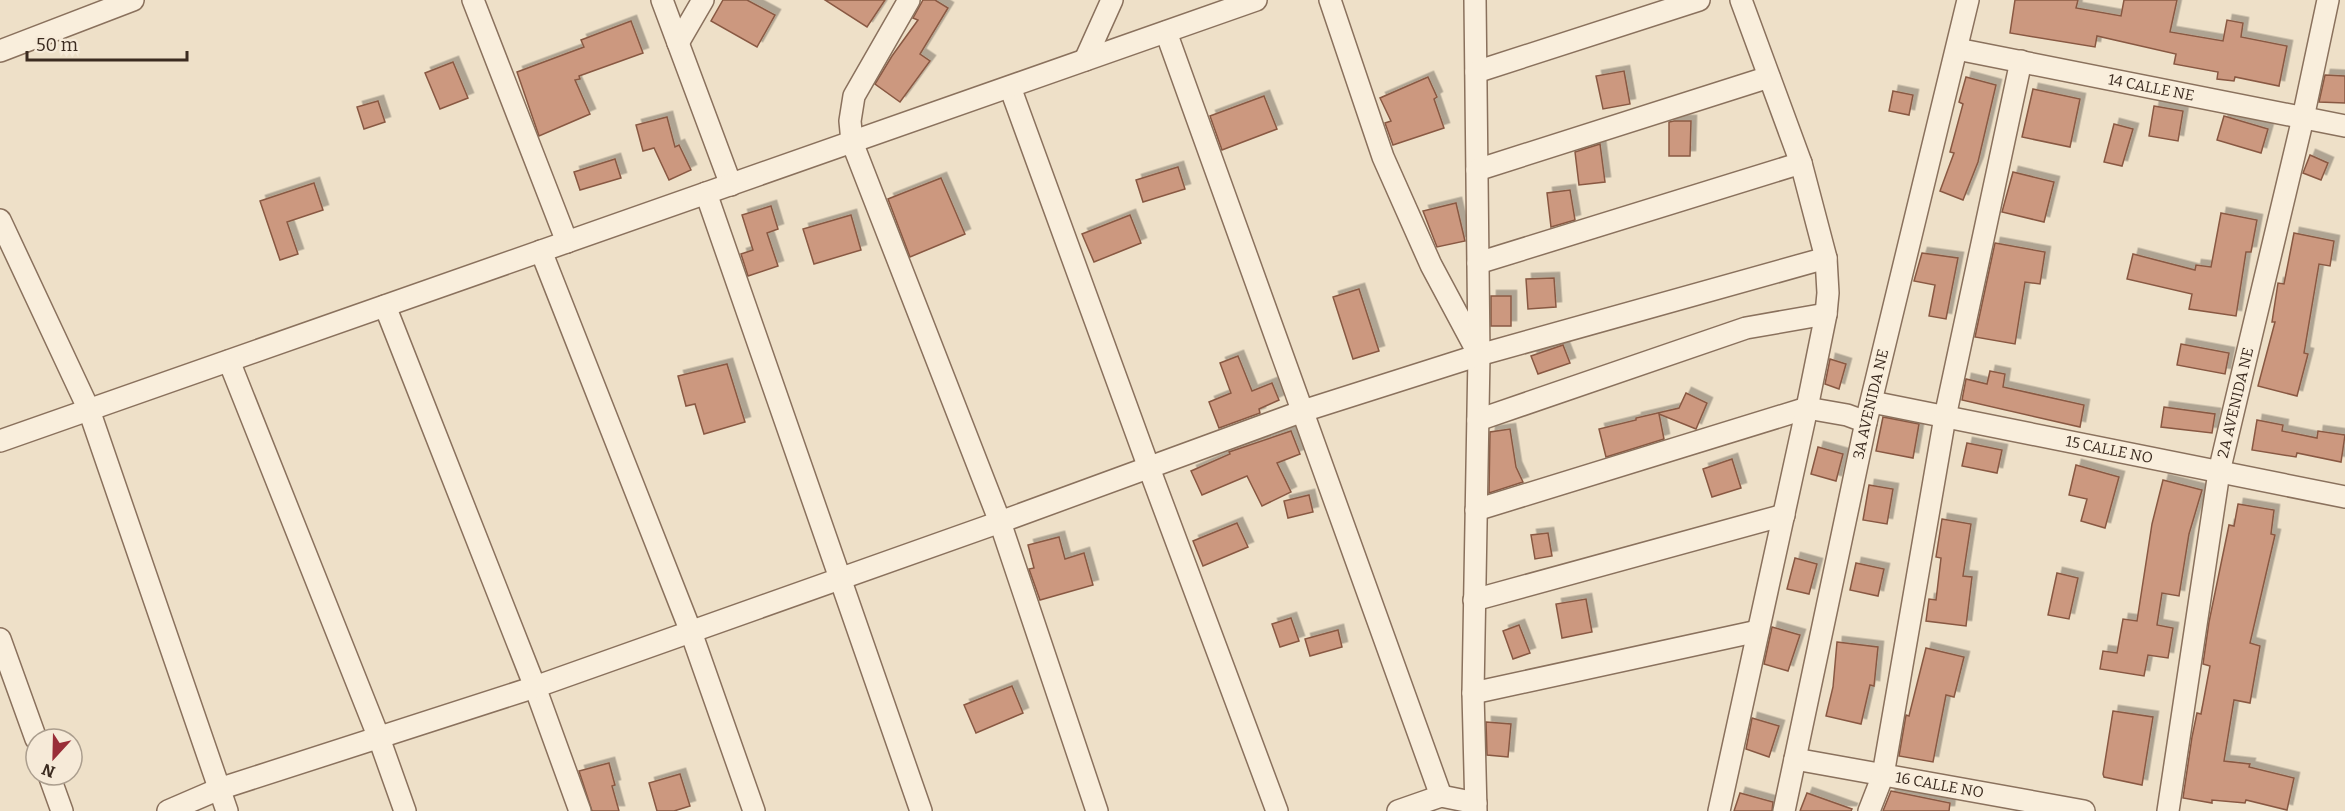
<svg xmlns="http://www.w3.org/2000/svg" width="2345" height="811" font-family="Bitter,serif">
<defs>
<filter id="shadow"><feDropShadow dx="5.5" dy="-5.5" stdDeviation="0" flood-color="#0004"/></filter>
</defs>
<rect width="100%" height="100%" fill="#eee0c8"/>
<g fill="#cc987f" stroke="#895943" stroke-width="1.5" filter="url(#shadow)">
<path d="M 723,0 L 747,0 L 775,15 L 757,47 L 711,21 Z"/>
<path d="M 825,0 L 885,0 L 867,27 Z"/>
<path d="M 923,0 L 935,0 L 948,8 L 920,54 L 930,61 L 900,102 L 875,84 L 892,56 L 918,20 L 913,18 Z"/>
<path d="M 2015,0 L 2078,0 L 2076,8 L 2121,16 L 2124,0 L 2177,0 L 2170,32 L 2223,41 L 2227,20 L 2243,23 L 2241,37 L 2287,46 L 2279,86 L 2235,77 L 2234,81 L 2217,79 L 2218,72 L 2174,64 L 2176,54 L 2097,36 L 2095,47 L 2010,33 Z"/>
<path d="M 631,21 L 643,53 L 579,76 L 580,79 L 575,80 L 590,114 L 539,136 L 517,72 L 584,47 L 581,40 Z"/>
<path d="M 453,62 L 468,98 L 440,109 L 425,73 Z"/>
<path d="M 1624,71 L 1630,104 L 1603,109 L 1596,76 Z"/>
<path d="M 2325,75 L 2345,76 L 2345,103 L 2319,102 Z"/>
<path d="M 1428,77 L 1437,97 L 1434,99 L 1444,128 L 1393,145 L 1385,123 L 1391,121 L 1380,98 Z"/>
<path d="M 1966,77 L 1996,85 L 1978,162 L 1963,200 L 1940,191 L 1954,153 L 1950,152 L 1963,104 L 1959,102 Z"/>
<path d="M 2033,89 L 2080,99 L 2070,147 L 2022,137 Z"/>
<path d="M 1893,91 L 1913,95 L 1909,115 L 1889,111 Z"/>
<path d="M 1264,96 L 1277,129 L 1222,150 L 1210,116 Z"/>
<path d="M 378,101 L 385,122 L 364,129 L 357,107 Z"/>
<path d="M 2154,106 L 2183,111 L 2178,141 L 2149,136 Z"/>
<path d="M 2224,116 L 2268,129 L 2261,153 L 2217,140 Z"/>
<path d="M 667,117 L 675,147 L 679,145 L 691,170 L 669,180 L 654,148 L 643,151 L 636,125 Z"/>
<path d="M 1674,121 L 1691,121 L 1690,156 L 1669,156 L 1669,122 Z"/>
<path d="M 2114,124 L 2133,129 L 2122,166 L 2104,162 Z"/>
<path d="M 1600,144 L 1605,182 L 1579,185 L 1575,152 Z"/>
<path d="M 2310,155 L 2328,163 L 2321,180 L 2303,173 Z"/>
<path d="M 615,159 L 621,178 L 580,190 L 574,172 Z"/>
<path d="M 1178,167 L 1185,189 L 1143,202 L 1136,180 Z"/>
<path d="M 2013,172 L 2054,182 L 2044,222 L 2002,212 Z"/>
<path d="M 941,178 L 965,234 L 910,257 L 888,199 Z"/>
<path d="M 314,183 L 323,210 L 287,222 L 298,254 L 280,260 L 260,201 Z"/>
<path d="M 1570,190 L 1575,220 L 1551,227 L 1547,193 Z"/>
<path d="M 1456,203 L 1465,241 L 1437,247 L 1423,211 Z"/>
<path d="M 771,206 L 778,229 L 767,233 L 778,266 L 748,276 L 741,254 L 753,250 L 742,215 Z"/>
<path d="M 2221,213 L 2257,220 L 2251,252 L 2246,252 L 2236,316 L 2189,309 L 2192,294 L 2127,279 L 2133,254 L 2195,270 L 2196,265 L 2211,267 Z"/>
<path d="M 851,215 L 861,250 L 814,264 L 803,229 Z"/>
<path d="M 1130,215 L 1141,243 L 1094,262 L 1082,234 Z"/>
<path d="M 2294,233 L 2334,241 L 2330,266 L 2319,264 L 2304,353 L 2308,354 L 2297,396 L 2258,386 L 2275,322 L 2272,322 L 2278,283 L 2284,284 Z"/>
<path d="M 1995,243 L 2045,252 L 2040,284 L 2025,282 L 2015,344 L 1975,337 Z"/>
<path d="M 1922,253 L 1958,258 L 1946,319 L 1929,316 L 1935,285 L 1914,281 Z"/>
<path d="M 1554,278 L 1556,307 L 1528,309 L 1526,279 Z"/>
<path d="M 1359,289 L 1379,351 L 1353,359 L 1333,297 Z"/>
<rect x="1491" y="296" width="20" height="30"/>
<path d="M 2181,344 L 2229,353 L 2225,374 L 2177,365 Z"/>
<path d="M 1563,345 L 1570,363 L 1538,374 L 1531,356 Z"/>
<path d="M 1238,356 L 1252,391 L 1272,383 L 1279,400 L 1259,409 L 1260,413 L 1219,428 L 1209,402 L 1231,393 L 1220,363 Z"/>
<path d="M 1830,359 L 1846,364 L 1839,389 L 1825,384 Z"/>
<path d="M 727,364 L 745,422 L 704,434 L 695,404 L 686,406 L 678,376 Z"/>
<path d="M 1990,371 L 2005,374 L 2003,387 L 2084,405 L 2080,427 L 1962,400 L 1966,379 L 1987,384 Z"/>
<path d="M 1686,393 L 1707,403 L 1696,429 L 1659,414 L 1664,439 L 1606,457 L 1599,429 L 1636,420 L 1636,418 L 1679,408 Z"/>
<path d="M 2164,407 L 2215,414 L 2212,433 L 2161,427 Z"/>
<path d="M 1883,417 L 1919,424 L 1913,458 L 1876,451 Z"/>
<path d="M 2257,420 L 2283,425 L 2282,431 L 2317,438 L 2318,431 L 2345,435 L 2341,462 L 2297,453 L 2296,457 L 2252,450 Z"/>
<path d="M 1510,429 L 1516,467 L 1523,482 L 1489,493 L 1490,432 Z"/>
<path d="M 1291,431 L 1300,454 L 1277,463 L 1291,492 L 1262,506 L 1247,476 L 1202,495 L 1191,471 L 1230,454 L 1229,452 Z"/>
<path d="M 1967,443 L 2002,450 L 1997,473 L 1962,466 Z"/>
<path d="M 1818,447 L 1843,454 L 1836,481 L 1811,474 Z"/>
<path d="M 1732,459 L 1741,488 L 1712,497 L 1703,469 Z"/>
<path d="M 2076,465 L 2119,477 L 2105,528 L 2081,521 L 2087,499 L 2069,495 Z"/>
<path d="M 2163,480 L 2202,490 L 2189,534 L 2179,596 L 2162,593 L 2157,625 L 2173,628 L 2168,658 L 2148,655 L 2144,676 L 2100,669 L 2103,651 L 2117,653 L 2123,619 L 2137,621 L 2152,524 Z"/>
<path d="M 1869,485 L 1893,489 L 1887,524 L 1863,520 Z"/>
<path d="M 1309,495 L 1313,512 L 1288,518 L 1284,501 Z"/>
<path d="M 2238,504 L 2274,510 L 2271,534 L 2275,535 L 2250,643 L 2260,646 L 2250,703 L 2234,700 L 2224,761 L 2250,764 L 2249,767 L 2294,778 L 2287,810 L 2246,800 L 2245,803 L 2212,800 L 2212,803 L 2183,798 L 2192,737 L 2197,713 L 2201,714 L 2210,666 L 2203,664 L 2209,622 L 2229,525 L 2234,526 Z"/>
<path d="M 1942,519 L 1971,524 L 1963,576 L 1972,577 L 1966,626 L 1926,621 L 1929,599 L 1936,600 L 1941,558 L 1936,557 Z"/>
<path d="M 1237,523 L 1248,547 L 1203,566 L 1193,541 Z"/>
<path d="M 1548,533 L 1552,556 L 1535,559 L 1531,535 Z"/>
<path d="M 1059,537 L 1065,559 L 1084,553 L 1093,585 L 1040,600 L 1029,569 L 1034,568 L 1028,545 Z"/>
<path d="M 1795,558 L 1817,564 L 1809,594 L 1787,589 Z"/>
<path d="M 1856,563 L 1884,569 L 1878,596 L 1850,590 Z"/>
<path d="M 2057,573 L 2078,578 L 2069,619 L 2048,615 Z"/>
<path d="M 1586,599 L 1592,632 L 1562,638 L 1556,604 Z"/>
<path d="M 1291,618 L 1299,641 L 1280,647 L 1272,624 Z"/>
<path d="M 1519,625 L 1530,653 L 1513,659 L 1503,631 Z"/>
<path d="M 1772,627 L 1800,635 L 1788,671 L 1764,664 Z"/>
<path d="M 1338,630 L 1342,647 L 1310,656 L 1305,639 Z"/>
<path d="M 1837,642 L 1878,647 L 1874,686 L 1870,685 L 1861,724 L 1826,716 L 1833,687 Z"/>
<path d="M 1926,648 L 1964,657 L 1954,697 L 1946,695 L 1933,762 L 1899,756 L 1906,715 L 1909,716 Z"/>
<path d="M 1012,686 L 1023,713 L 976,733 L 964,705 Z"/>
<path d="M 2113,711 L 2153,717 L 2142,785 L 2104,777 L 2103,774 Z"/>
<path d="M 1752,718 L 1779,726 L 1769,757 L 1746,749 Z"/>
<path d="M 1486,722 L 1511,724 L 1508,757 L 1487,755 Z"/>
<path d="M 609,763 L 615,785 L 612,786 L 619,811 L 592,811 L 579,771 Z"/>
<path d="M 680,774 L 690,806 L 674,811 L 657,811 L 649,783 Z"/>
<path d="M 1891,791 L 1950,803 L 1949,811 L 1883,811 Z"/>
<path d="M 1740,793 L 1773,802 L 1772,811 L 1734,811 Z"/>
<path d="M 1807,793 L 1852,809 L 1851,811 L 1800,811 Z"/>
</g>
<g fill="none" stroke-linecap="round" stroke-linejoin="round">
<defs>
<g id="street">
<path d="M 473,0 L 567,242"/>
<path d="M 662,0 L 731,185"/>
<path d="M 909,0 L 854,96 L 850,121 L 852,142 L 1000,522 L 1097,811"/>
<path d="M 1330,0 L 1383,157 L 1431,265 L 1477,351"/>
<path d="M 1475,0 L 1479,355 L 1473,693 L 1476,811"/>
<path d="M 1166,32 L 1441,796"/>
<path d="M 678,43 L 703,0"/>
<path id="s1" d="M 1957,49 L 2345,126"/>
<path d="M 0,51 L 133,0"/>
<path d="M 1085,60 L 1112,0"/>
<path d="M 1476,72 L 1699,0"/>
<path d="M 1010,87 L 1149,468 L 1277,811"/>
<path d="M 1477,170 L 1769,77"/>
<path d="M 706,193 L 921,811"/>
<path d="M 0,220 L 89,410 L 227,811"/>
<path d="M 541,251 L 691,632 L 754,811"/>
<path d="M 1478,263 L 1801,163"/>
<path d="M 385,306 L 535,687 L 580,811"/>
<path d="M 229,361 L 379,738 L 405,811"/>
<path id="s2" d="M 1872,402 L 2345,497"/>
<path d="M 1478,420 L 1746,328 L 1826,314"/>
<path d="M 0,441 L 1256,0"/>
<path d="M 1476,510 L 1807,408 L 1847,415 L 1866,422"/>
<path d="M 1474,600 L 1784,515"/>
<path d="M 0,639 L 36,739"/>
<path d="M 1473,693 L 1758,631"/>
<path id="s3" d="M 1795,759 L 2084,811"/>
<path d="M 49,775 L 62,811"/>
<path d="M 168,811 L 219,789 L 535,687 L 1000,522 L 1303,411 L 1479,355 L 1826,258"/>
<path d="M 1398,811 L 1441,796 L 1476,803"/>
<path d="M 1719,811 L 1807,408 L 1826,314 L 1828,293 L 1826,258 L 1801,163 L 1741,0"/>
<path id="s4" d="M 1784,811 L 1866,422 L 1968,0"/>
<path d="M 1869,811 L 1883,775 L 1945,417 L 2021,61"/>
<path id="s5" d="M 2168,811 L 2219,472 L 2303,118 L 2328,0"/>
</g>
</defs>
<use href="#street" stroke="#8a715d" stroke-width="24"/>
<use href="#street" stroke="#f9eedc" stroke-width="21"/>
</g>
<g text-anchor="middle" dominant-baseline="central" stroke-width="4.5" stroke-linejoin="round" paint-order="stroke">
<g font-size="15" fill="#3b2b20" stroke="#f6ead8">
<text stroke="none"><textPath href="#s1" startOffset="198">14 CALLE NE</textPath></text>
<text stroke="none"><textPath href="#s5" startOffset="414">2A AVENIDA NE</textPath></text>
<text stroke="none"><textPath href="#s4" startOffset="416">3A AVENIDA NE</textPath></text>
<text stroke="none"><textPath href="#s2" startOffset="242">15 CALLE NO</textPath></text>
<text stroke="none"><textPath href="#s3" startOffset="147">16 CALLE NO</textPath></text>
</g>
</g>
<g transform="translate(54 757) rotate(202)"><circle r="28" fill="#f6ead8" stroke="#ab9e8e" stroke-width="1.5"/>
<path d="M0-4.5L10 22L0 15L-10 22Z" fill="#992e38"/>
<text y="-9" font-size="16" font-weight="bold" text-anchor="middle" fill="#3b2b20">N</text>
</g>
<path d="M27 51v9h160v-9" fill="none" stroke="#3b2b20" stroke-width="3"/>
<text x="36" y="51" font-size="18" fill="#3b2b20" stroke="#f6ead8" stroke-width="4.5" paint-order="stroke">50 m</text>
</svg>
